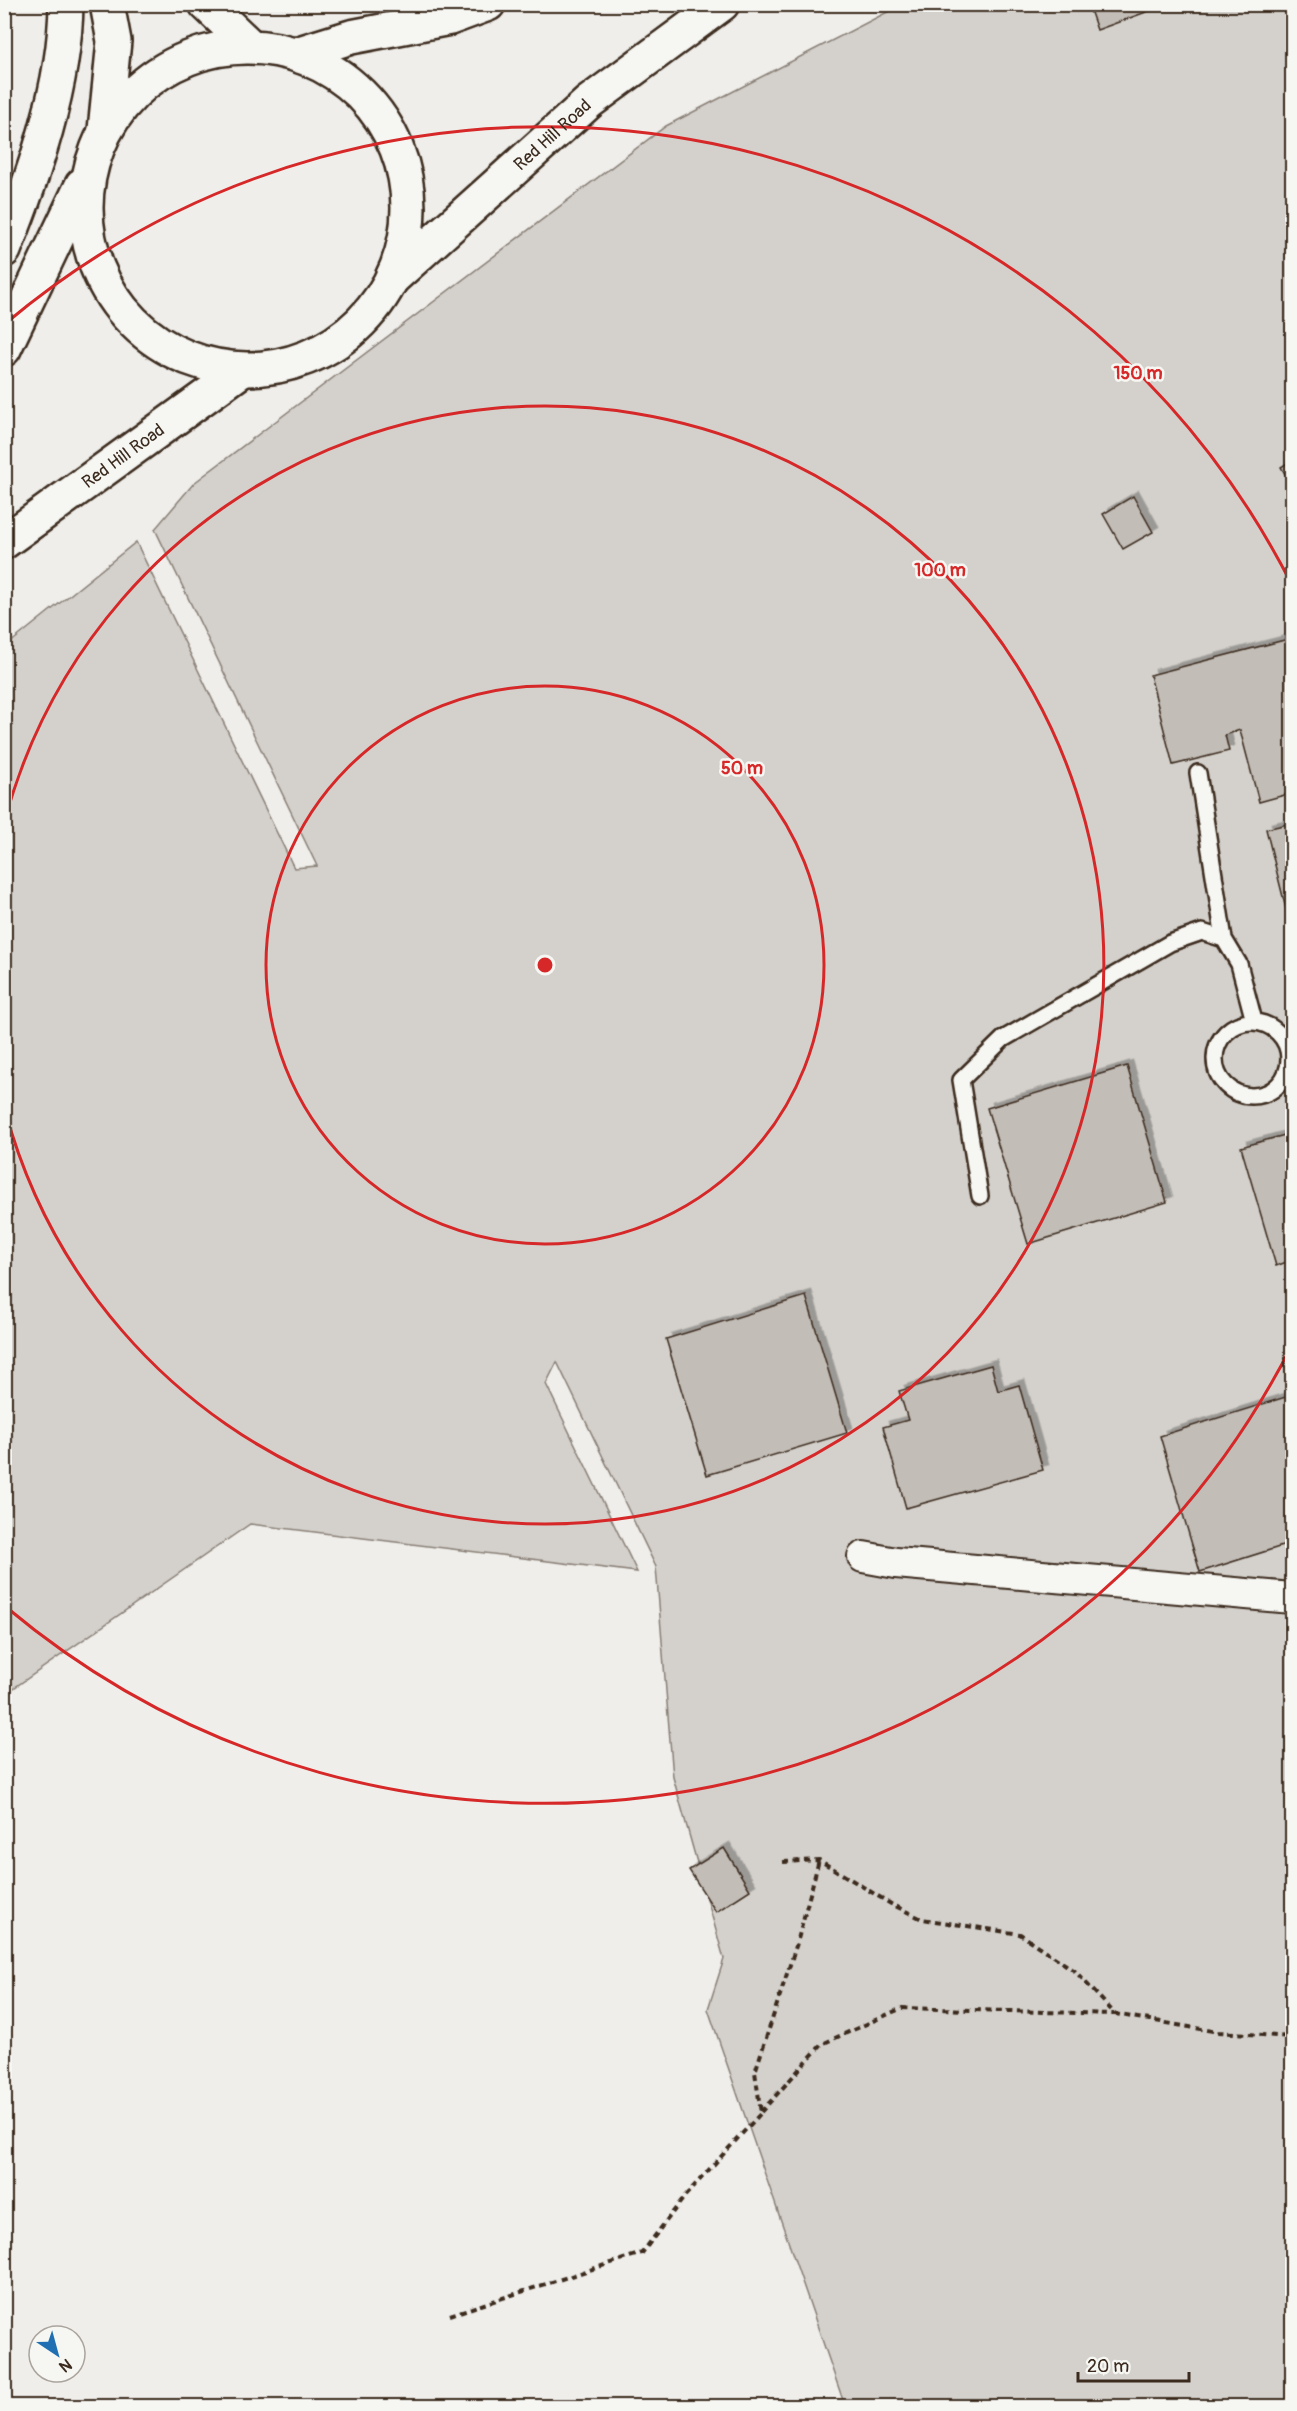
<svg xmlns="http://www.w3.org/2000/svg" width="1297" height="2411" viewBox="0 0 1297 2411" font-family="Pangolin,sans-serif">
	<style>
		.green { fill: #d4d1cc; stroke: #887e75; stroke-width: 1.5 }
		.building { fill: #c2bdb7; stroke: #3b2a1e; stroke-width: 1.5; filter: url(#shadow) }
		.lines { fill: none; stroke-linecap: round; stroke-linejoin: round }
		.lane-casing { stroke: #3b2a1e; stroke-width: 20 }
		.street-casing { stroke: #3b2a1e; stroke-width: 34 }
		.secondary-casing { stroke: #3b2a1e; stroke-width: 38 }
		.path { stroke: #3b2a1e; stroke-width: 4; stroke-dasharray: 6 4.5; stroke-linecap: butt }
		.lane { stroke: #f6f6f2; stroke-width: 15 }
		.street { stroke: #f6f6f2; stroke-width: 30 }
		.secondary { stroke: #f6f6f2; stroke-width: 33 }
		.ring { fill: none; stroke: #d62828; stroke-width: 3 }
		.labels { text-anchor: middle; stroke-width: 5; stroke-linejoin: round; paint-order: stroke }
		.street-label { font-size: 18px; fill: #3b2a1e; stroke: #f6f6f2 }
		.centre { fill: #d62828; stroke: #f6f6f2; stroke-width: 3 }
		.ring-label { font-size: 18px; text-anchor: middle; font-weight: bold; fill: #d62828; stroke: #f6f6f2; stroke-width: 5; stroke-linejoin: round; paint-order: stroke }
	</style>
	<defs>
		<filter id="shadow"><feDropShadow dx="5.5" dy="-5.5" stdDeviation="0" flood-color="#0004"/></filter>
	</defs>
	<rect width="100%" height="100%" fill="#efeeea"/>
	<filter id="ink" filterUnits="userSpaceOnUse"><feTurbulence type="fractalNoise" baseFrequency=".0167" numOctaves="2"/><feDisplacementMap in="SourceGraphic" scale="12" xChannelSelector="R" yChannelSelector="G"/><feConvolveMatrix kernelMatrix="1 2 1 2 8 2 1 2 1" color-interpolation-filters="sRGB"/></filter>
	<g filter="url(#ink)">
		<!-- green -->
		<path class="green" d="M901,5H1292V2406H845L708,2009L724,1959L673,1777L656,1567L557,1362L546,1384L637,1572L250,1524L5,1694V647L136,542L294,868L317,866L155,529L194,483L666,126Z"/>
		<!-- building -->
		<path class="building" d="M1088,4H1155L1157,8L1097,30Z
			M1292,460V486L1281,467Z
			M1133,496L1153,532L1123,549L1103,514Z
			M1292,638V793L1259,802L1240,730L1225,735L1229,751L1173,765L1150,675Z
			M1292,823V933L1266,829Z
			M1127,1066L1167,1202L1028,1244L987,1108Z
			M1292,1133V1260L1276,1266L1241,1147Z
			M806,1296L847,1433L707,1475L666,1339Z
			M991,1365L998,1391L1019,1385L1043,1470L906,1508L883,1427L908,1420L899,1391Z
			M1292,1395V1543L1200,1572L1160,1436Z
			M724,1848L750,1890L716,1912L689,1870Z"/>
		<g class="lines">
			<defs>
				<path id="lane" d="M1198,773L1224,939
					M1215 1059a37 37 0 1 1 74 0a37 37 0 1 1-74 0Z
					M980,1196L961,1080L1003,1039L1170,943L1202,932L1224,939L1239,964L1254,1021"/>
				<path id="street" d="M863,1557L896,1563L1292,1598"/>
				<g id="secondary">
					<path d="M206,4L250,46"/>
					<circle cx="247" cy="208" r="161"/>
					<path d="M296,54L351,37L450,18L488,4"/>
					<path d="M105,130L114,41L107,4"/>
					<path d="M4,250C34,175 65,86 66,4"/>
					<path id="s1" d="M394,277L589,102L722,4"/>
					<path d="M4,349L82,185"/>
					<path id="s2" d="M4,542L242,370"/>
				</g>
			</defs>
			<!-- lane casing -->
			<use href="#lane" class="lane-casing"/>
			<!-- street casing -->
			<use href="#street" class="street-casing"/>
			<!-- secondary casing -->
			<use href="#secondary" class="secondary-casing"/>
			<!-- path -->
			<path class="path" d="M783,1862L819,1860L891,1904L922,1919L1020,1934L1075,1971L1115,2014L1218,2032L1292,2037
				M761,2112L822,2044L902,2008L1114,2014
				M450,2315L642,2253L685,2196L761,2113L755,2072L797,1943L819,1860"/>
			<!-- lane -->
			<use href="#lane" class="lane"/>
			<!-- street -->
			<use href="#street" class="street"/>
			<!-- secondary -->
			<use href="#secondary" class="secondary"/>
		</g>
	</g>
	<!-- distance rings -->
	<g class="ring">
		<circle cx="545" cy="965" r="279"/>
		<path d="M5 820A559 559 0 1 1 5 1110"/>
		<path d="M1292 1345A838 838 0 0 1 6 1607M6 323A838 838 0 0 1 1292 585"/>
	</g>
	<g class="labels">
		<!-- street labels -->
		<g class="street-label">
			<text dy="6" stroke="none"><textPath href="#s1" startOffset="213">Red Hill Road</textPath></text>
			<text dy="6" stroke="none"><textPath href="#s2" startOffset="147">Red Hill Road</textPath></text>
		</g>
	</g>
	<circle cx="545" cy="965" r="9" class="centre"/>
	<g class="ring-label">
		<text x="1138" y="379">150 m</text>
		<text x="940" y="576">100 m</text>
		<text x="742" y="774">50 m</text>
	</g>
	<!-- margin -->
	<rect width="1297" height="2411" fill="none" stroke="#f6f6f2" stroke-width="24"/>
	<rect x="12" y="12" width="1273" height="2387" fill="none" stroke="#3b2a1e" stroke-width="2" filter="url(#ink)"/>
	<!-- north arrow -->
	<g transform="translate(57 2354) rotate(144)"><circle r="28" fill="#f6f6f2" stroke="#aba49d" stroke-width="1.5"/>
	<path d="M0-4.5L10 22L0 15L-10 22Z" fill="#1f6fb2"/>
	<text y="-9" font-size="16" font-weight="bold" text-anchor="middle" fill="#3b2a1e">N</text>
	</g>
	<!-- scale -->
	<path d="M1078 2372v9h111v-9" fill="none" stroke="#3b2a1e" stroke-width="3"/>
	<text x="1087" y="2372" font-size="18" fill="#3b2a1e" stroke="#f6f6f2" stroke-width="4.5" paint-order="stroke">20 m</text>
</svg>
